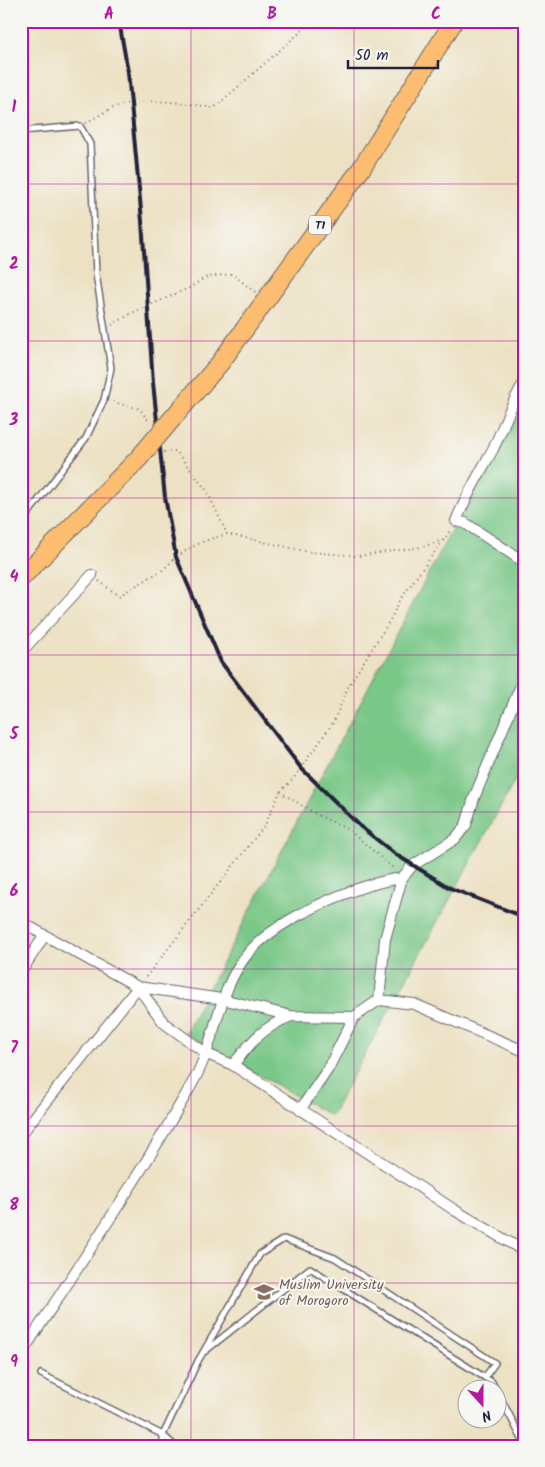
<svg xmlns="http://www.w3.org/2000/svg" width="545" height="1467" viewBox="0 0 545 1467" font-family="Kalam,sans-serif">
	<style>
		.green { fill: #7ac888; stroke: #4e7562 }
		.lines { fill: none; stroke-linecap: round; stroke-linejoin: round }
		.service-casing { stroke: #69656b; stroke-width: 8 }
		.minor-casing { stroke: #69656b; stroke-width: 12 }
		.trunk-casing { stroke: #69656b; stroke-width: 20 }
		.path { stroke: #69656b; stroke-width: 2; stroke-dasharray: 1 4; stroke-linecap: butt }
		.service { stroke: #fff; stroke-width: 5 }
		.minor { stroke: #fff; stroke-width: 10 }
		.trunk { stroke: #fcbd6f; stroke-width: 18 }
		.rail { stroke: #22223b; stroke-width: 4 }
		.trunk-bridge-casing { stroke: #69656b; stroke-width: 20; stroke-linecap: butt }
		.trunk-bridge { stroke: #fcbd6f; stroke-width: 18 }
		.grid { fill: none; stroke: #b5179e; stroke-width: 1; stroke-opacity: 0.55 }
		.labels { text-anchor: middle; stroke-width: 4; stroke-linejoin: round; paint-order: stroke }
		.shield { fill: #f6f6f2; stroke: #626272; stroke-width: 1 }
		.shield-label { font-size: 12px; font-weight: bold; fill: #22223b }
		.education-label { font-size: 14px; fill: #785e54; stroke: #f6f6f2; text-anchor: start }
		.neatline { fill: none; stroke: #b5179e; stroke-width: 2 }
		.grid-label { font-size: 16px; text-anchor: middle; font-weight: bold; fill: #b5179e }
	</style>
	<rect width="100%" height="100%" fill="#f6f6f2"/>
	<filter id="ink" filterUnits="userSpaceOnUse"><feTurbulence type="fractalNoise" baseFrequency=".02" numOctaves="2"/><feDisplacementMap in="SourceGraphic" scale="10" xChannelSelector="R" yChannelSelector="G"/><feConvolveMatrix kernelMatrix="1 2 1 2 8 2 1 2 1" color-interpolation-filters="sRGB"/></filter>
	<filter id="wash" filterUnits="userSpaceOnUse"><feTurbulence type="fractalNoise" baseFrequency=".0096" numOctaves="4" result="noise"/><feDisplacementMap in="SourceGraphic" scale="20" xChannelSelector="R" yChannelSelector="G"/><feGaussianBlur stdDeviation="1.12" result="paint"/><feColorMatrix in="noise" values="0 0 0 0 0 0 0 0 0 0 0 0 0 0 0 0 0 1.4 0 .05"/><feComposite in="paint" operator="in"/></filter>
	<g filter="url(#wash)">
		<rect width="100%" height="100%" fill="#ede1c3"/>
		<!-- green -->
		<path class="green" d="M524,394V764L331,1116L185,1033Z"/>
	</g>
	<g filter="url(#ink)">
		<g class="lines">
			<defs>
				<path id="service" d="M21,131L80,126L90,144L96,274L111,368L104,400L86,438L21,523
					M204,1352L310,1268L492,1382L496,1390
					M41,1374L163,1435L175,1446
					M498,1393L524,1443
					M163,1446V1435L198,1361L260,1254L284,1239L335,1258L495,1363L485,1377"/>
				<path id="minor" d="M524,383C510,404 504,427 493,449C480,473 466,496 456,521L465,523L524,562
					M21,652L92,575
					M21,922L138,987L164,1023L207,1054L233,1065L456,1211L524,1251
					M21,972L44,936
					M379,1000L414,1004L524,1051
					M233,1065C251,1042 263,1027 291,1016
					M300,1110L328,1069L354,1017L379,1000L385,939L402,878L412,866L455,839L466,825L474,798L524,678
					M21,1134L138,987L222,999L291,1016L354,1017
					M21,1354C80,1264 141,1175 193,1082C217,1040 217,988 250,951C281,917 357,884 402,878"/>
				<path id="trunk" d="M172,419L220,363L361,169L454,21
					M21,578L139,458"/>
			</defs>
			<!-- service casing -->
			<use href="#service" class="service-casing"/>
			<!-- minor casing -->
			<use href="#minor" class="minor-casing"/>
			<!-- trunk casing -->
			<use href="#trunk" class="trunk-casing"/>
			<!-- path -->
			<path class="path" d="M86,123C96,117 107,110 118,106C146,97 186,103 214,108L313,21
				M112,325L132,313L187,289L207,277L232,274L255,292
				M113,402L140,409L150,423
				M164,452L176,451L207,491L227,534
				M99,581L119,596L164,569L176,557L192,547L204,541L227,534L310,552L358,556L422,547L443,540
				M280,792L316,814L349,830L393,868
				M146,977L265,825L280,792L293,779L333,723L349,685L389,622L402,597L450,531"/>
			<!-- service -->
			<use href="#service" class="service"/>
			<!-- minor -->
			<use href="#minor" class="minor"/>
			<!-- trunk -->
			<use href="#trunk" class="trunk"/>
			<!-- rail -->
			<path class="rail" d="M119,21L128,72L142,221L153,383L165,497L176,557L221,662L301,768L361,827L395,854L450,888L524,917"/>
			<defs>
				<path id="trunk-bridge" d="M139,458L172,419"/>
			</defs>
			<!-- trunk-bridge casing -->
			<use href="#trunk-bridge" class="trunk-bridge-casing"/>
			<!-- trunk-bridge -->
			<use href="#trunk-bridge" class="trunk-bridge"/>
		</g>
	</g>
	<!-- grid -->
	<path class="grid" d="M191,21V1446M354,21V1446M21,184H524M21,341H524M21,498H524M21,655H524M21,812H524M21,969H524M21,1126H524M21,1283H524"/>
	<!-- icons -->
	<defs>
		<symbol id="university-bare" viewBox="-9 -9 18 18"><path d="M0-5L7-2L0 1L-7-2ZM-4 1L0 2.5L4 1V4Q0 6-4 4Z" fill="#8d6e63" stroke="#f6f6f2" stroke-width="2.5" paint-order="stroke"/></symbol>
	</defs>
	<g fill-rule="evenodd">
		<use href="#university-bare" x="250" y="1278" width="28" height="28"/>
	</g>
	<g class="labels">
		<!-- shield labels -->
		<rect class="shield" x="309" y="215.5" width="22" height="19" rx="4"/>
		<g class="shield-label">
			<text x="320" y="229">T1</text>
		</g>
		<!-- education labels -->
		<g class="education-label">
			<text x="279" y="1289">Muslim University<tspan x="279" dy="16">of Morogoro</tspan></text>
		</g>
	</g>
	<!-- margin -->
	<rect width="545" height="1467" fill="none" stroke="#f6f6f2" stroke-width="55"/>
	<!-- north arrow -->
	<g transform="translate(482 1404) rotate(159)"><circle r="24" fill="#f6f6f2" stroke="#a1a1a9"/>
	<path d="M0-4L9 19L0 12L-9 19Z" fill="#b5179e"/>
	<text y="-8" font-size="14" font-weight="bold" text-anchor="middle" fill="#22223b">N</text>
	</g>
	<!-- scale -->
	<path d="M348 60v8h90v-8" fill="none" stroke="#22223b" stroke-width="2.5"/>
	<text x="355" y="60" font-size="15" fill="#22223b" stroke="#f6f6f2" stroke-width="4" paint-order="stroke">50 m</text>
	<rect x="28" y="28" width="490" height="1412" class="neatline"/>
	<g class="grid-label">
		<text x="109" y="19">A</text>
		<text x="272" y="19">B</text>
		<text x="436" y="19">C</text>
		<text x="14" y="112">1</text>
		<text x="14" y="269">2</text>
		<text x="14" y="425">3</text>
		<text x="14" y="582">4</text>
		<text x="14" y="739">5</text>
		<text x="14" y="896">6</text>
		<text x="14" y="1053">7</text>
		<text x="14" y="1210">8</text>
		<text x="14" y="1367">9</text>
	</g>
</svg>
